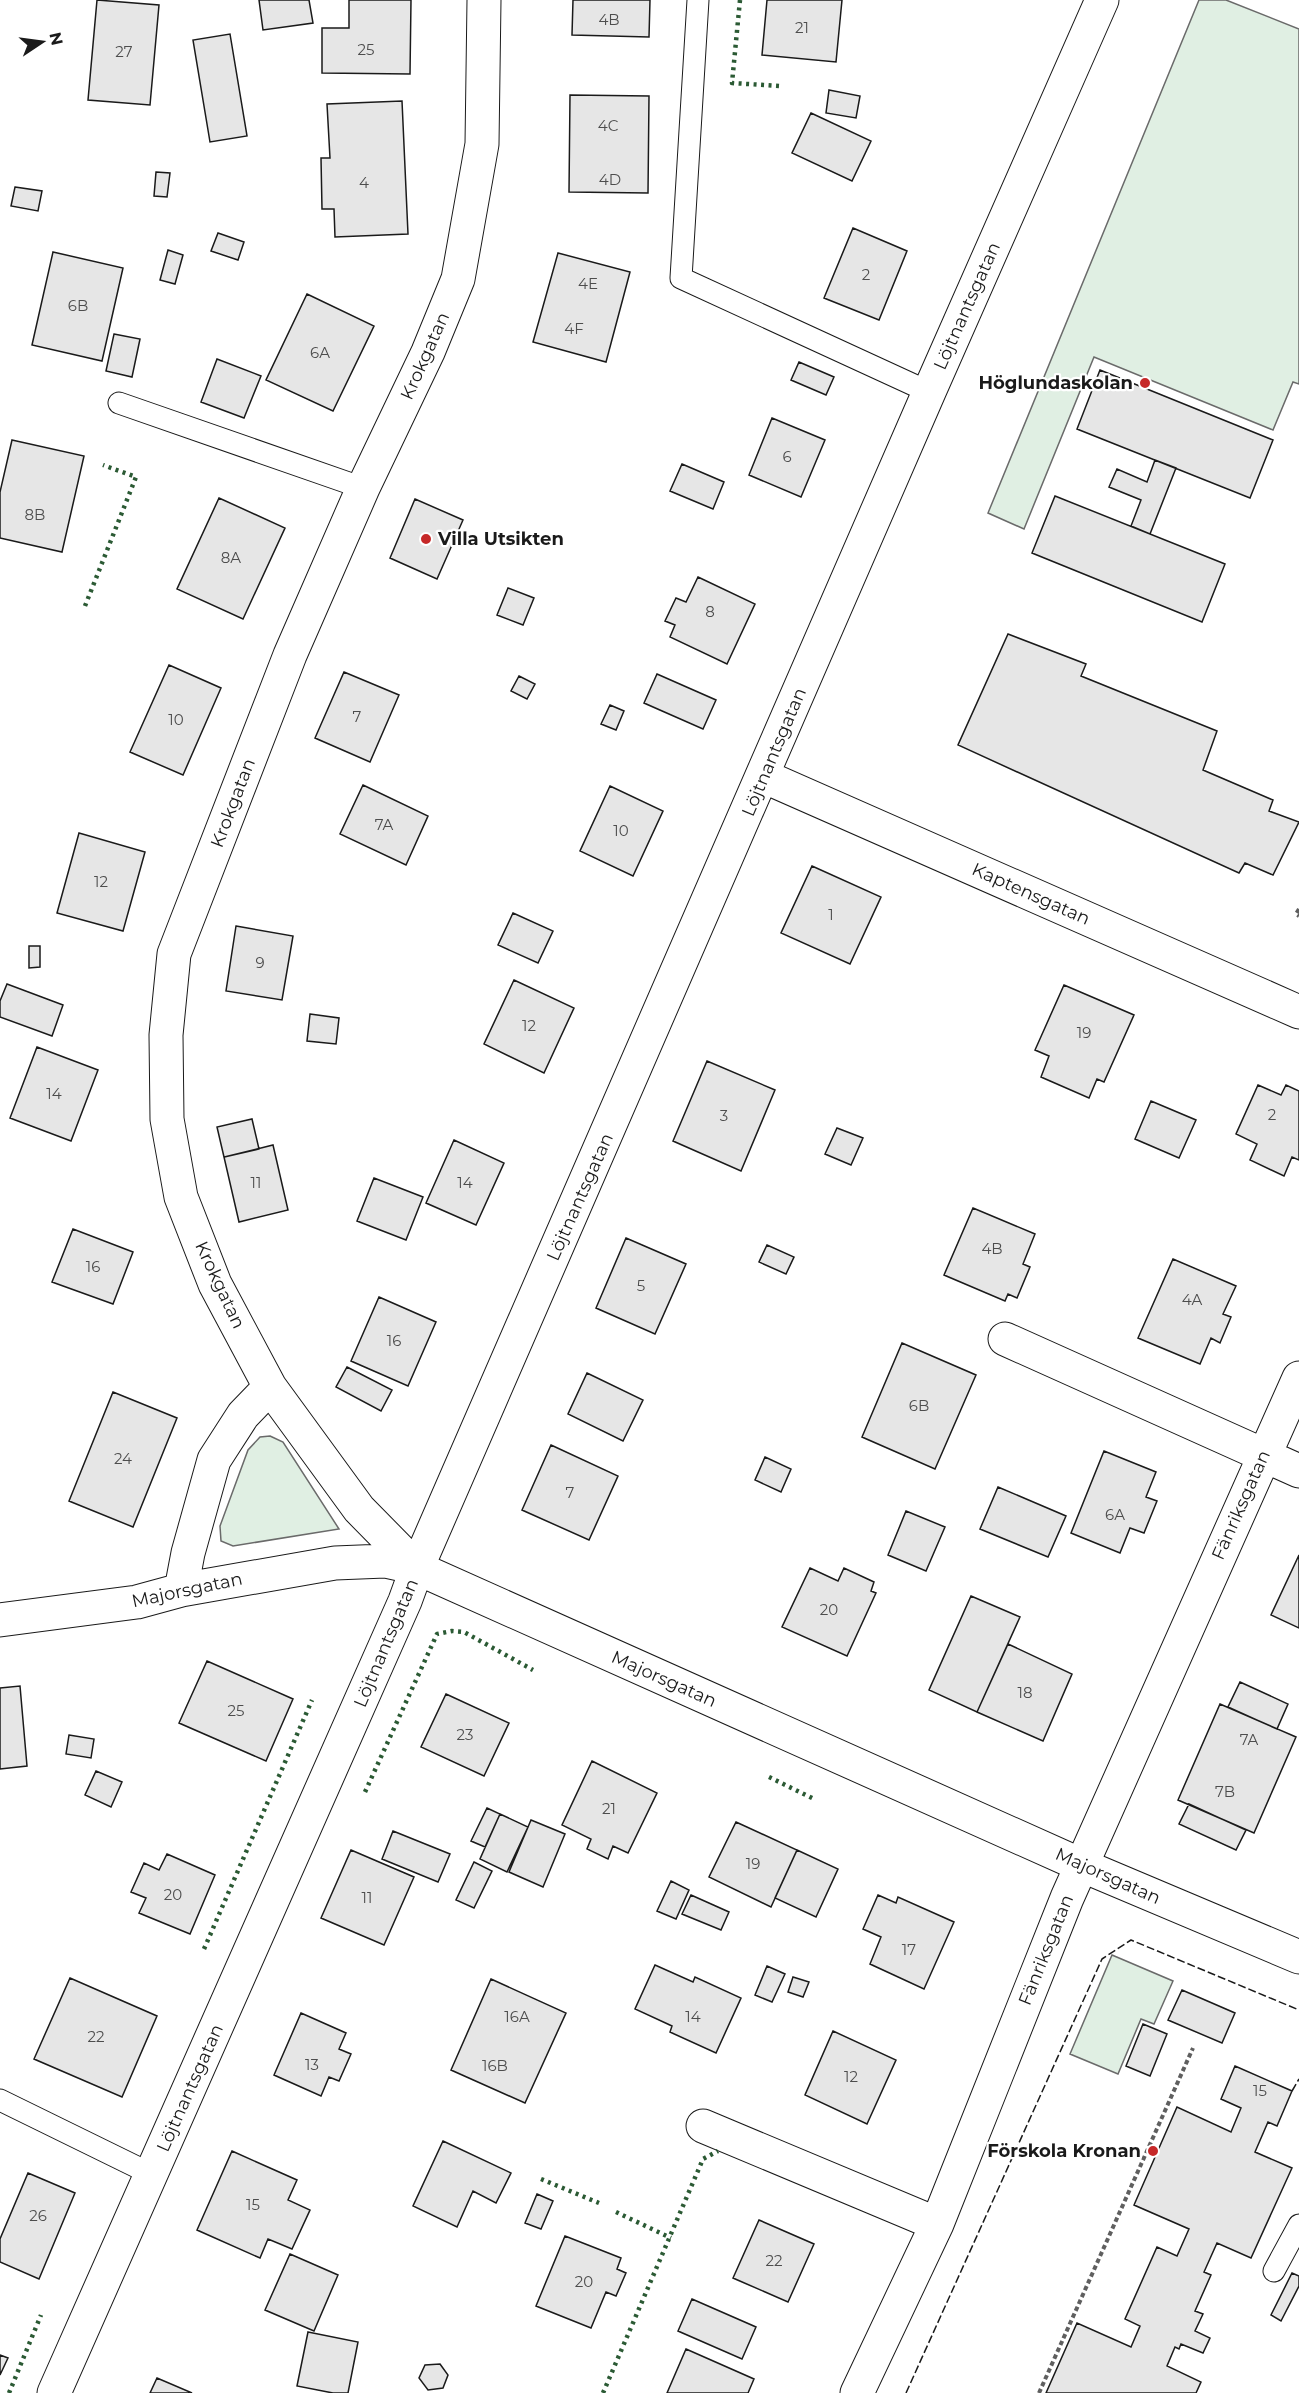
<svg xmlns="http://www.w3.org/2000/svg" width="1299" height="2393" viewBox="0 0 1299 2393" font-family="Montserrat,sans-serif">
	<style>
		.green { fill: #e0efe3; stroke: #6a6a6a; stroke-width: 1.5 }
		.building { fill: #e6e6e6; stroke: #1a1a1a; stroke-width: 1.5 }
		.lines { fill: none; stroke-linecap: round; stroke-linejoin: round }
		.lane-casing { stroke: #1a1a1a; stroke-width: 23 }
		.street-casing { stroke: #1a1a1a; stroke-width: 35 }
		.path { stroke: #5f5f5f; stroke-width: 4; stroke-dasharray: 4.5 3; stroke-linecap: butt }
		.lane { stroke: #fff; stroke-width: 21 }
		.street { stroke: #fff; stroke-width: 33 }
		.hedge { stroke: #2b5a34; stroke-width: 4.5; stroke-dasharray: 3 4.5; stroke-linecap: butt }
		.fence { stroke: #1a1a1a; stroke-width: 1.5; stroke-dasharray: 8 3; stroke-linecap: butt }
		.poi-dot { fill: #c62828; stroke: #fff; stroke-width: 2 }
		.labels { text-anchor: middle; stroke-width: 4.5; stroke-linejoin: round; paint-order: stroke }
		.number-label { font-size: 15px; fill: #4d4d4d }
		.street-label { font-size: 18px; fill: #1a1a1a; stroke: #fff }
		.poi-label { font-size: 18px; font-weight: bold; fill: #1a1a1a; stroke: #fff; text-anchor: end }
	</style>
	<rect width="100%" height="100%" fill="#fff"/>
	<!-- green -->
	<path class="green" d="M1199,0H1226L1299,29V384L1293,382L1273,430L1094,357L1024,529L988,513Z
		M270,1436L283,1442L339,1529L233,1546L221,1541L220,1526L248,1450L260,1437Z
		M1112,1955L1173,1981L1154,2024L1141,2019L1118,2074L1070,2054Z"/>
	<!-- building -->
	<path class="building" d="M97,0L159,5L150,105L88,100Z
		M259,0H309L313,23L263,30Z
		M349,0H411L410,74L322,73V28H349Z
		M573,0H650L649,37L572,35Z
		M767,0H842L836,62L762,55Z
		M230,34L247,136L210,142L193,40Z
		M829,90L860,96L856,118L826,113Z
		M570,95L649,96L648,193L569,192Z
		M402,101L408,234L335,237L334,209H322L321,158H330L327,104Z
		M811,113L871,141L852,181L792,153Z
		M156,172L170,173L167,197L154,196Z
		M15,187L42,191L38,211L11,206Z
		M853,228L907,251L879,320L824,298Z
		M218,233L244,242L238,260L211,251Z
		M168,250L183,255L175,284L160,280Z
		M53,252L123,268L102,361L32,345Z
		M558,253L630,272L606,362L533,342Z
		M307,294L374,326L333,411L266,380Z
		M114,334L140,339L132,377L106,371Z
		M217,359L261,376L244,418L201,402Z
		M799,362L834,377L826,395L791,380Z
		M1100,370L1273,440L1250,498L1077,429Z
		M772,418L825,440L801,497L749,475Z
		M12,440L84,456L62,552L0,538V492Z
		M1155,460L1176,468L1150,534L1131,526L1141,500L1109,487L1117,469L1147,482Z
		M682,464L724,482L713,509L670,491Z
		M1055,496L1225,564L1202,622L1032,553Z
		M219,498L285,528L243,619L177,589Z
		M415,499L463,520L437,579L390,558Z
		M698,577L755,604L727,664L670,637L675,625L665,621L676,598L686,602Z
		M508,588L534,598L523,625L497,615Z
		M1008,634L1086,664L1081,676L1217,731L1203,770L1273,800L1269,811L1299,822L1273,875L1245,863L1239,873L958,745Z
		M169,665L221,688L183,775L130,752Z
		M344,672L399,695L370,762L315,738Z
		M657,674L716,700L703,729L644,703Z
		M519,676L535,684L527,699L511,691Z
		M610,705L624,711L616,730L601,724Z
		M363,785L428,816L406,865L340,834Z
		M610,786L663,811L633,876L580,851Z
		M79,833L145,852L123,931L57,913Z
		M812,866L881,897L850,964L781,933Z
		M513,913L553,931L538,963L498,945Z
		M236,926L293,936L282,1000L226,991Z
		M29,946H40V967L29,968Z
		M514,980L574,1008L544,1073L484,1044Z
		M7,984L63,1005L52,1036L0,1017V1001Z
		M1064,985L1134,1015L1104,1082L1097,1079L1089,1098L1041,1077L1049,1056L1035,1050Z
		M310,1014L339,1018L336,1044L307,1041Z
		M37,1047L98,1070L71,1141L10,1118Z
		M707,1061L775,1090L741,1171L673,1141Z
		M1258,1085L1281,1095L1286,1085L1299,1091V1160L1292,1157L1284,1176L1250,1160L1257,1144L1236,1134Z
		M1151,1101L1196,1120L1179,1158L1135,1139Z
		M252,1119L259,1149L224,1157L217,1127Z
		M837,1128L863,1138L851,1165L825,1154Z
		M454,1140L504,1163L476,1225L426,1203Z
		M273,1145L288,1210L239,1222L224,1157Z
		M374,1178L423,1197L406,1240L357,1221Z
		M973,1208L1035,1234L1023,1264L1030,1267L1017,1298L1008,1294L1005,1301L944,1275Z
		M73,1229L133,1252L113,1304L52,1282Z
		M626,1238L686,1264L655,1334L596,1308Z
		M767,1245L794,1257L786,1274L759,1262Z
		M1173,1259L1236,1286L1223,1314L1231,1317L1220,1343L1211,1338L1200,1364L1138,1338Z
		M379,1297L436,1322L408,1386L351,1361Z
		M902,1343L976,1375L935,1469L862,1437Z
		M347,1367L392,1390L381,1411L336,1387Z
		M587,1373L643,1400L623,1441L568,1414Z
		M113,1392L177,1418L133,1527L69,1501Z
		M551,1445L618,1476L589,1540L522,1510Z
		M1104,1451L1156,1472L1146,1497L1157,1501L1144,1533L1130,1528L1120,1553L1071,1533Z
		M765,1457L791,1469L781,1492L755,1480Z
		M998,1487L1066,1516L1048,1557L980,1529Z
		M906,1511L945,1527L926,1571L888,1555Z
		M1299,1555V1628L1271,1615Z
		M810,1568L838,1581L844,1568L874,1582L871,1591L876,1593L847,1656L782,1627Z
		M971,1596L1020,1617L977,1712L929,1690Z
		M1008,1644L1072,1674L1043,1741L977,1712Z
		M207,1661L293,1699L266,1761L179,1723Z
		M1240,1682L1288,1704L1277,1729L1228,1707Z
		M20,1686L27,1766L0,1769V1688Z
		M446,1694L509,1723L484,1776L421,1747Z
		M1220,1704L1296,1737L1254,1833L1178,1800Z
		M69,1735L94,1739L91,1758L66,1754Z
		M592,1761L657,1793L628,1853L613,1846L608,1859L587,1849L591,1839L562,1825Z
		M96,1771L122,1782L111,1807L85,1795Z
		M1189,1804L1246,1830L1236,1850L1179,1824Z
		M487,1808L500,1814L485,1847L471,1841Z
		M500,1814L528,1827L507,1872L480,1859Z
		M531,1820L565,1834L543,1887L509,1872Z
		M736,1822L797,1850L771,1907L709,1877Z
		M393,1831L450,1854L438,1882L382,1859Z
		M351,1850L414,1877L384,1945L321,1918Z
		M797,1850L838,1869L816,1917L775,1898Z
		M167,1854L215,1875L190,1934L139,1913L146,1898L131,1892L144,1863L159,1870Z
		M474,1862L492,1871L474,1908L456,1900Z
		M671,1881L689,1890L676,1919L657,1911Z
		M691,1895L729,1912L721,1930L682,1914Z
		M878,1895L896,1903L898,1897L954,1922L924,1989L870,1964L881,1937L863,1929Z
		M655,1965L693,1982L695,1977L741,1998L716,2053L670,2032L672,2026L635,2009Z
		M767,1966L785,1974L772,2002L755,1995Z
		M793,1977L809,1982L803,1997L788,1992Z
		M70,1978L157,2016L122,2097L34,2059Z
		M491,1979L566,2013L525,2103L451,2070Z
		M1182,1990L1235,2013L1222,2043L1168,2020Z
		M301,2013L346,2033L339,2049L351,2054L339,2081L329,2077L321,2096L274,2075Z
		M1143,2024L1167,2034L1150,2076L1126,2066Z
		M833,2031L896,2060L867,2124L805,2095Z
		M1235,2066L1292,2091L1277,2126L1268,2122L1255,2152L1292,2168L1251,2258L1217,2243L1204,2272L1211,2275L1195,2311L1203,2314L1195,2331L1210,2338L1203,2353L1181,2344L1179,2349L1175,2347L1167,2366L1201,2382L1196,2393H1046L1077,2323L1131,2347L1140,2326L1125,2319L1157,2247L1177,2256L1189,2229L1134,2205L1177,2107L1231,2132L1241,2108L1221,2099Z
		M443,2141L511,2173L496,2203L473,2191L457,2227L413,2206Z
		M232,2151L297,2180L288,2200L310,2210L292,2249L268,2239L260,2258L197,2230Z
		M28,2173L75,2193L39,2279L0,2262V2239Z
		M537,2194L553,2201L541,2229L525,2223Z
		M759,2220L814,2244L788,2302L733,2278Z
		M565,2236L621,2258L617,2269L626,2273L616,2296L606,2292L591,2328L536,2306Z
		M290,2254L338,2275L314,2331L265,2310Z
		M1292,2273L1299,2276V2286L1281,2321L1271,2315Z
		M692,2299L756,2327L742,2359L678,2331Z
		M308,2332L358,2342L348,2393H333L297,2386Z
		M686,2349L754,2379L748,2393H667Z
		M0,2355L8,2358L0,2375Z
		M440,2364L448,2375L443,2388L428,2390L419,2378L425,2365Z
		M157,2378L192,2393H150Z"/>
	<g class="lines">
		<defs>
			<path id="lane" d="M698,0L681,278L929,392
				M119,403L363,488
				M0,2100L151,2174
				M1274,2271L1299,2225"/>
			<path id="street" d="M763,776L1299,1012
				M1005,1339L1299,1471
				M417,1568L359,1509L270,1387L215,1284L181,1197L167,1119L166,1035L174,954L290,655L363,488L428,352L458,279L482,144L484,0
				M181,1590L188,1553L214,1460L243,1415L270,1387
				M0,1620L137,1602L181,1590L335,1563L385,1561L417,1568L1081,1865L1299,1957
				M703,2126L937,2224
				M54,2393L405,1601L417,1568L929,392L1102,0
				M857,2393L937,2224L1067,1898L1299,1378"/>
		</defs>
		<!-- lane casing -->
		<use href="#lane" class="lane-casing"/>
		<!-- street casing -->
		<use href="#street" class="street-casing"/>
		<!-- path -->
		<path class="path" d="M1299,909L1296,914L1299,916
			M1039,2393L1193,2048"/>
		<!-- lane -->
		<use href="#lane" class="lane"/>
		<!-- street -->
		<use href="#street" class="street"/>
		<!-- hedge -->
		<path class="hedge" d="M740,0L732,83L779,86
			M85,606L136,477L103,465
			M769,1777L816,1800
			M365,1792L437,1634L452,1631L464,1632L533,1670
			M204,1949L312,1700
			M541,2179L599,2203
			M616,2212L671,2238
			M9,2393L41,2315
			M603,2393L703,2159L718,2151"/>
		<!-- fence -->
		<path class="fence" d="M1292,2091L1299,2079
			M906,2393L1102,1959L1131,1940L1299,2010"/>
	</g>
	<!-- markers -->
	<g class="poi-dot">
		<circle cx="1145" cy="383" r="6"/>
		<circle cx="426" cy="539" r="6"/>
		<circle cx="1153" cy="2151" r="6"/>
	</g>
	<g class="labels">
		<!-- number labels -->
		<g class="number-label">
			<text x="609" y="25">4B</text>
			<text x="802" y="33">21</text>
			<text x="366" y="55">25</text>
			<text x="124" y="57">27</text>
			<text x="608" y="131">4C</text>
			<text x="610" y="185">4D</text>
			<text x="364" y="188">4</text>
			<text x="866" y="280">2</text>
			<text x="588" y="289">4E</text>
			<text x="78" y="311">6B</text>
			<text x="574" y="334">4F</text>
			<text x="320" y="358">6A</text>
			<text x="787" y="462">6</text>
			<text x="35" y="520">8B</text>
			<text x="231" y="563">8A</text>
			<text x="710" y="617">8</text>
			<text x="357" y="722">7</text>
			<text x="176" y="725">10</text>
			<text x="384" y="830">7A</text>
			<text x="621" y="836">10</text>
			<text x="101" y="887">12</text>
			<text x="831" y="920">1</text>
			<text x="260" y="968">9</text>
			<text x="529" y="1031">12</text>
			<text x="1084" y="1038">19</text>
			<text x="54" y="1099">14</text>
			<text x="1272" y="1120">2</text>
			<text x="724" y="1121">3</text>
			<text x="256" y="1188">11</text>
			<text x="465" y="1188">14</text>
			<text x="992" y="1254">4B</text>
			<text x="93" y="1272">16</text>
			<text x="641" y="1291">5</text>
			<text x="1192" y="1305">4A</text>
			<text x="394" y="1346">16</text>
			<text x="919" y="1411">6B</text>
			<text x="123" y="1464">24</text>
			<text x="570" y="1498">7</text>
			<text x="1115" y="1520">6A</text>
			<text x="829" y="1615">20</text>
			<text x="1025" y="1698">18</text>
			<text x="236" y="1716">25</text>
			<text x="465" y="1740">23</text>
			<text x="1249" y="1745">7A</text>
			<text x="1225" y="1797">7B</text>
			<text x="609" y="1814">21</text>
			<text x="753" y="1869">19</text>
			<text x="173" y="1900">20</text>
			<text x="367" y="1903">11</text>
			<text x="909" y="1955">17</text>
			<text x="517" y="2022">16A</text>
			<text x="693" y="2022">14</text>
			<text x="96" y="2042">22</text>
			<text x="312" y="2070">13</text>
			<text x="495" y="2071">16B</text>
			<text x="851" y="2082">12</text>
			<text x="1260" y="2096">15</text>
			<text x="253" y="2210">15</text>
			<text x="38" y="2221">26</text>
			<text x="774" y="2266">22</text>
			<text x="584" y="2287">20</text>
		</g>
		<!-- street labels -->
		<g class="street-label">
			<text transform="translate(967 306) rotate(-66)" y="6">Löjtnantsgatan</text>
			<text transform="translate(425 356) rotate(-66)" y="6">Krokgatan</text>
			<text transform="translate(774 752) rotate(-67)" y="6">Löjtnantsgatan</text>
			<text transform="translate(233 803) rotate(-69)" y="6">Krokgatan</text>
			<text transform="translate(1031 894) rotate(24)" y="6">Kaptensgatan</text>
			<text transform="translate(580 1197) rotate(-66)" y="6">Löjtnantsgatan</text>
			<text transform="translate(220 1285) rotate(65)" y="6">Krokgatan</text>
			<text transform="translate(1241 1505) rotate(-66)" y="6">Fänriksgatan</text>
			<text transform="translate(187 1590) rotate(-12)" y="6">Majorsgatan</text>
			<text transform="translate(386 1643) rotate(-67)" y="6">Löjtnantsgatan</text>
			<text transform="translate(664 1679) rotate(24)" y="6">Majorsgatan</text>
			<text transform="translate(1108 1876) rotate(24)" y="6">Majorsgatan</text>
			<text transform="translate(1046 1950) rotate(-68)" y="6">Fänriksgatan</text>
			<text transform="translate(190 2088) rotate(-66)" y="6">Löjtnantsgatan</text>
		</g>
		<!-- poi labels -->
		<g class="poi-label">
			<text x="1133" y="389">Höglundaskolan</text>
			<text x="438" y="545" text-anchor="start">Villa Utsikten</text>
			<text x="1141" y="2157">Förskola Kronan</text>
		</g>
	</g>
	<!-- north arrow -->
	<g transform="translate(42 42) rotate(77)" stroke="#ffffff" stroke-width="4.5" paint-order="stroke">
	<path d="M0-4.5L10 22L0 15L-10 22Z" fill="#1a1a1a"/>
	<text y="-9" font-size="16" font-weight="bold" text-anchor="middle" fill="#1a1a1a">N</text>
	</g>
</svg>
